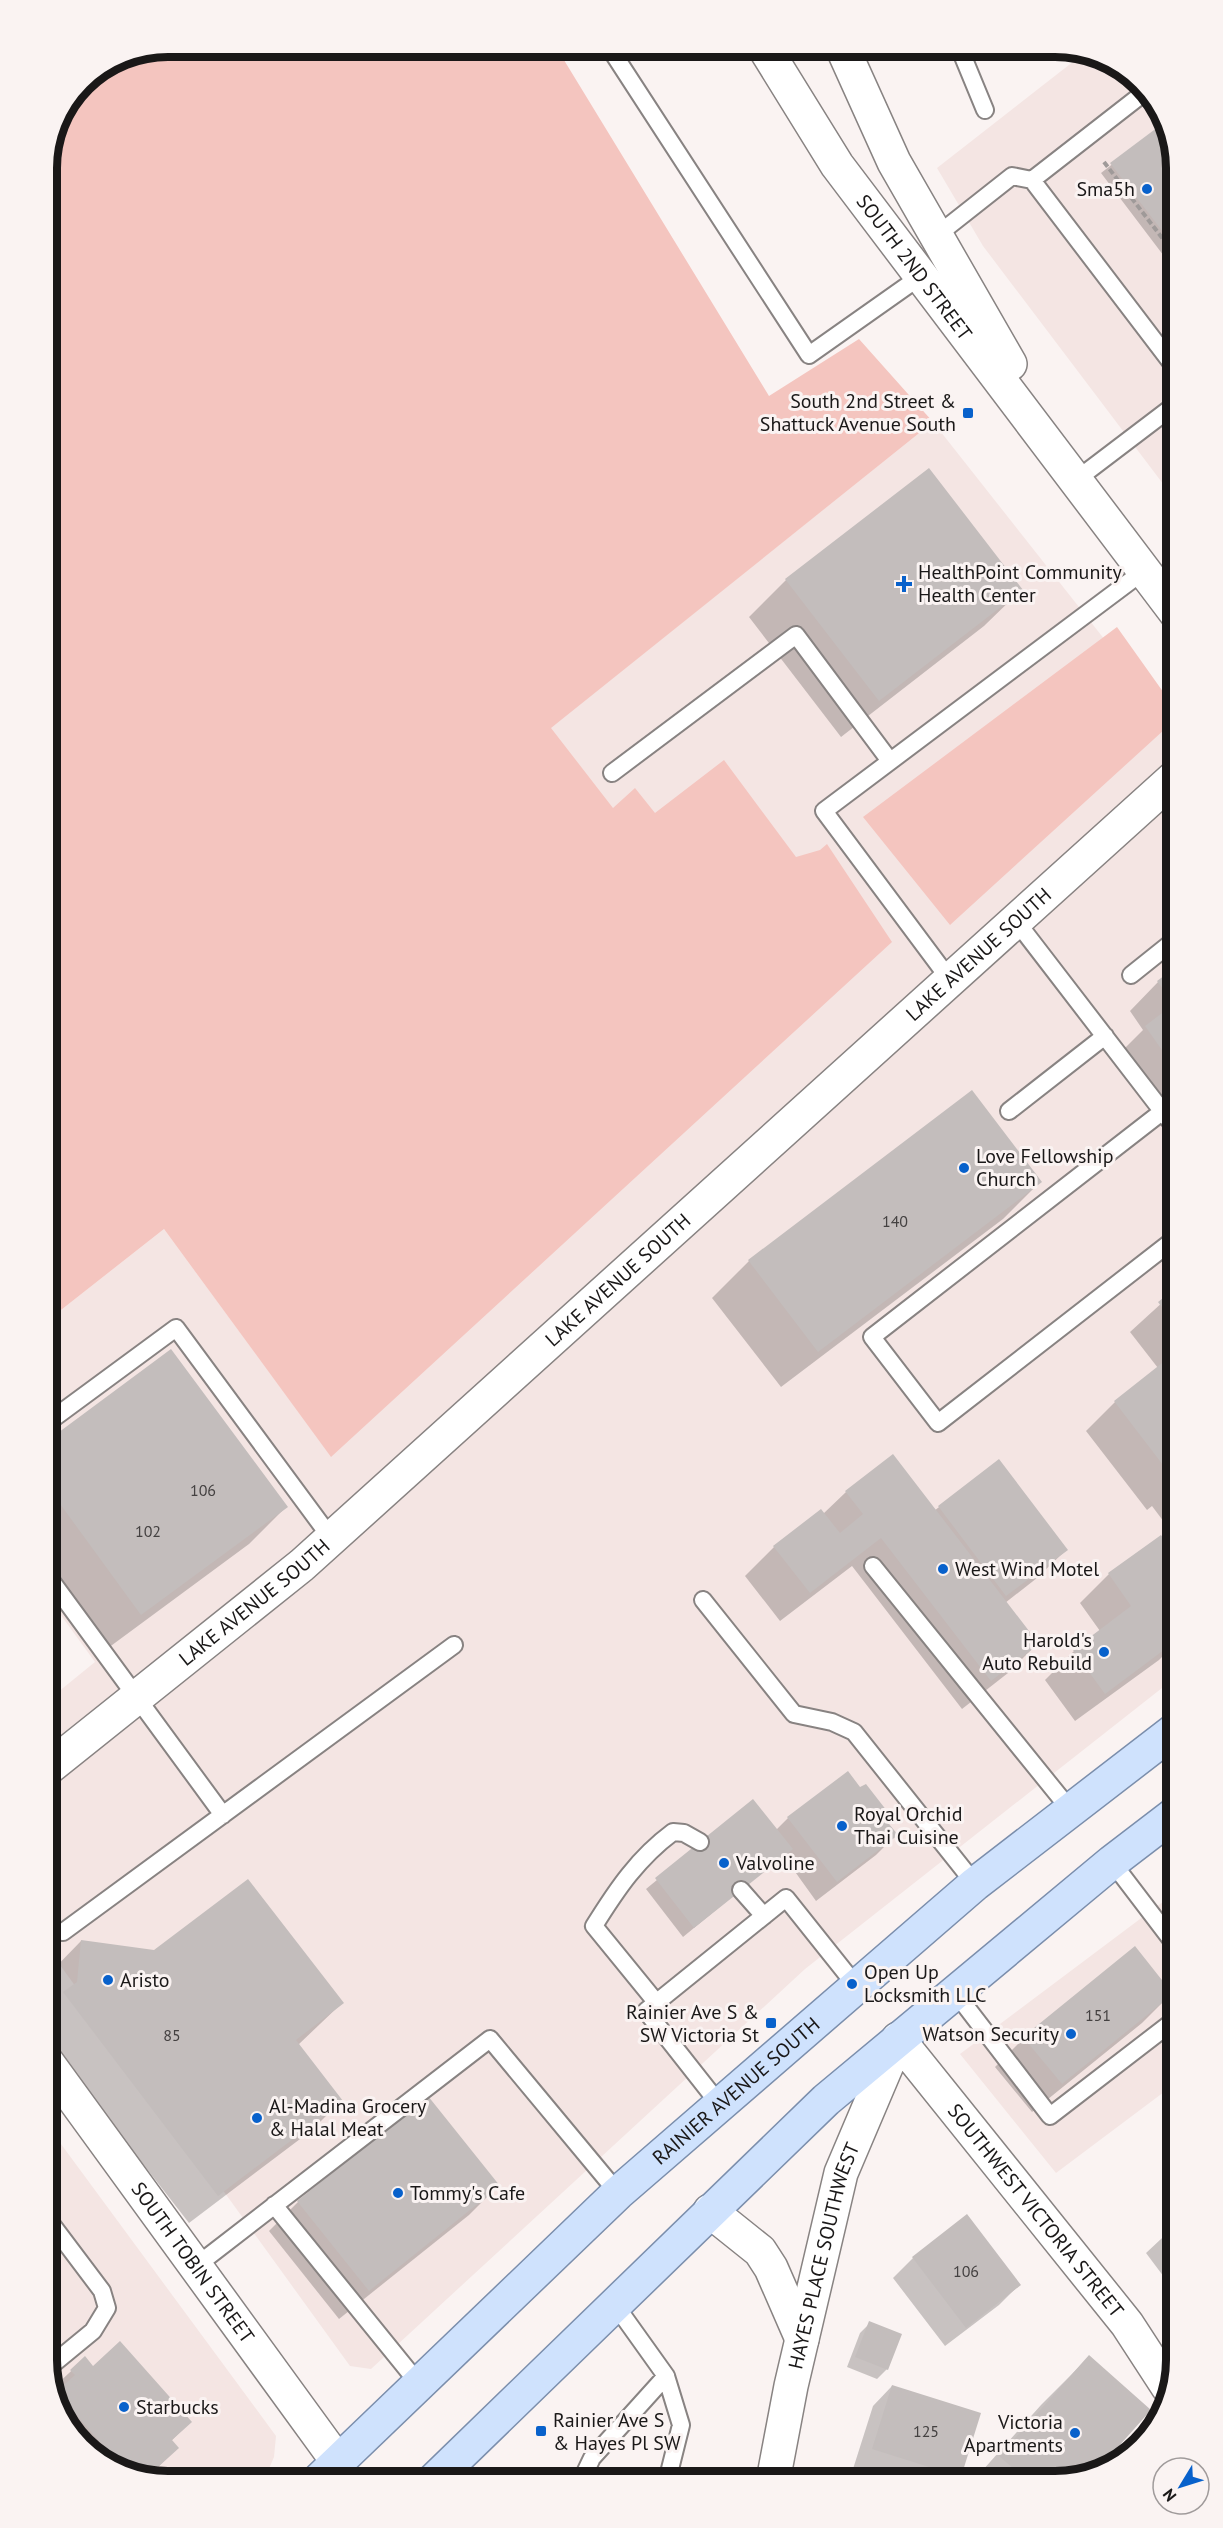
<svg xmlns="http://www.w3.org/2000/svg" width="1223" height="2528" viewBox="0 0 1223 2528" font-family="'PT Sans',sans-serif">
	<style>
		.built { fill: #f4e5e3 }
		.green { fill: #f4c5bf }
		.shadow { fill: #0003 }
		.building { fill: #c3bdbc }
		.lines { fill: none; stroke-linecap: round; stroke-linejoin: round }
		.lane-casing { stroke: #888382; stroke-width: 20 }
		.street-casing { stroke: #888382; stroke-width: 36 }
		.secondary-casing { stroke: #888382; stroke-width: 36 }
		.primary-casing { stroke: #7b8eac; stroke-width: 36 }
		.path { stroke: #9f9a99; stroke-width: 4; stroke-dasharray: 6 3; stroke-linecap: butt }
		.lane { stroke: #fff; stroke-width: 16 }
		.street { stroke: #fff; stroke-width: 33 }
		.secondary { stroke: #fff; stroke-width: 33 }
		.primary { stroke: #cfe2fd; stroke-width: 33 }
		.poi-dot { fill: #0861cb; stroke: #faf3f2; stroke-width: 2 }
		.labels { text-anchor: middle; stroke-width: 6; stroke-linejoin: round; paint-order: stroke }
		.number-label { font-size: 16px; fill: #444141 }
		.poi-label { font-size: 20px; fill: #1a1818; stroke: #faf3f2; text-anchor: start }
		.street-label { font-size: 20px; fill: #1a1818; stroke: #faf3f2 }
		.rim { fill: none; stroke: #1a1818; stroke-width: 8 }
	</style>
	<rect width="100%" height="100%" fill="#faf3f2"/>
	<!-- built -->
	<path class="built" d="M1083,54L1129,71L1167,122L1176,168V501L983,246L937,168Z
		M933,422L1176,730V1677L805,1969L371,2369L350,2366L47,1947V1701L95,1662L47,1596V1321L164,1229L331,1456L421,1373L550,728Z
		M1176,1892V2083L1056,2173L960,2054Z
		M47,2125L276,2436L274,2457L268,2471L257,2481H160L100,2461L56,2406L47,2360Z"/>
	<!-- green -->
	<path class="green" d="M168,47H556L769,396L859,339L933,422L551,728L613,808L635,788L655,813L724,760L796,857L820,850L827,844L892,942L331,1457L164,1229L47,1321V160L56,121L82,82L122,56Z
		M1117,627L1176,710V719L950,925L863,817Z"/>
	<!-- shadow -->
	<path class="shadow" d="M1167,122L1177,168L1176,272L1101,173Z
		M928,470L1021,590L984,626L841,737L749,617L786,580Z
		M1176,969V1092L1154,1108L1117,1056L1143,1030L1130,1011L1158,982Z
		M1040,1182L1003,1219L781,1387L712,1298L749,1261Z
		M1176,1290V1538L1152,1506L1147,1510L1086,1431L1115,1402L1158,1368L1130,1332Z
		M171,1351L286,1507L249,1544L104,1651L47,1573V1443Z
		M998,1461L1066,1550L1037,1578L1005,1603L1037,1644L1008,1673L962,1709L852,1566L780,1621L745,1576L774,1547L823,1514L846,1492L934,1511Z
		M1161,1537L1176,1558V1606L1173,1609L1176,1613V1643L1159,1660L1075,1721L1045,1680L1074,1651L1100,1631L1080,1603L1109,1574Z
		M860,1789L885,1810L880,1815L896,1835L876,1855L816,1901L783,1855L683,1937L646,1889L752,1802L776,1830L788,1818Z
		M81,1941L155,1952L342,2003L298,2045L341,2101L312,2130L189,2223L143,2164L135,2171L47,2055V1976Z
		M1171,1994L1142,2023L1032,2112L995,2067L1024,2038Z
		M427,2098L498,2186L469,2215L339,2319L269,2231L298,2202Z
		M1176,2225V2293L1146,2253Z
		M913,2258L1019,2285L999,2305L945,2346L893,2278Z
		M870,2323L887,2369L877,2379L847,2367L860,2333Z
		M1089,2357L1055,2482L973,2481L1041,2405Z
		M85,2358L93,2368L190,2422L171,2441L177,2448L148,2477L100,2461L56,2406L52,2389Z
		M892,2386L960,2476L954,2481H894L853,2469L873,2406Z"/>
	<!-- building -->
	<path class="building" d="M1166,121L1177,168L1176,249L1110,163Z
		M929,468L1023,590L879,701L785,579Z
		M1176,967V1070L1145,1026L1174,1004L1157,981Z
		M972,1090L1042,1182L818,1352L748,1260Z
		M1176,1288V1326L1158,1302Z
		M171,1349L288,1507L141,1615L47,1486V1441Z
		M1176,1352V1482L1114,1401Z
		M893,1454L1039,1644L991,1681L881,1538L810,1593L773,1546L821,1509L840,1533L863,1514L845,1491Z
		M999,1459L1068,1550L1006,1596L938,1506Z
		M1161,1535L1176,1556V1601L1172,1604L1176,1611V1641L1105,1694L1073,1650L1131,1606L1108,1573Z
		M848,1771L860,1787L866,1784L887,1811L881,1814L898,1835L837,1882L787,1817Z
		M753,1799L793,1849L694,1928L655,1878Z
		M248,1879L344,2003L296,2040L343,2101L218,2196L63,1992L77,1982L81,1940L154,1950Z
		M1135,1946L1173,1994L1062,2084L1023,2037Z
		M428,2096L500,2186L369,2291L297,2201Z
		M967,2214L1021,2285L966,2328L912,2257Z
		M1176,2224V2247L1165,2232Z
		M869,2321L902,2334L888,2370L855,2357Z
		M120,2341L192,2422L172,2440L179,2448L147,2477L124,2469L56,2392L75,2375L70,2370L85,2356L93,2366Z
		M1089,2355L1151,2410L1094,2474L1055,2482L1028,2481L999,2456Z
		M892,2385L981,2413L961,2477L872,2449Z
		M629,2476L652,2480L651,2481H628Z"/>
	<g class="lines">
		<defs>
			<path id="lane" d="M609,47L809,355L921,276
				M959,47L985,110
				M1032,180L1176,369
				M936,236L1012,176L1032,180L1145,92
				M1076,480L1176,404
				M612,773L796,635L890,761
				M1016,921L1176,1129
				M1131,975L1176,939
				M950,980L824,811L1145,570
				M1009,1111L1105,1036
				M1163,1111L872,1337L938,1423L1176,1238
				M47,1423L176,1328L331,1538
				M873,1566L1072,1812
				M47,1575L223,1815
				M703,1600L794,1714L832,1722L854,1732L975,1884
				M1112,1862L1176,1946
				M741,1890L764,1916
				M63,1932L454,1645
				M954,1991L1050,2116L1176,2019
				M656,2002L594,1926C617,1889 638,1858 673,1832L684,1833L700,1842
				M720,2105L646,2011L786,1898L857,1987
				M274,2205L419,2384
				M47,2218L102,2291L107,2308L93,2331L48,2368
				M196,2266L490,2039L618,2193
				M666,2376L681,2425L667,2481
				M581,2481L592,2458L666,2376L616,2306"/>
			<g id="street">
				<path id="s1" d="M47,1769L302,1565L1176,776"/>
				<path id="s2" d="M47,2062L338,2462"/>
				<path d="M710,2211L760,2251L771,2268L802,2339"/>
				<path id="s3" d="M773,2481L791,2386L841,2173L898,2039L1127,2324L1168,2387"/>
			</g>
			<g id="secondary">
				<path id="s4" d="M764,47L837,165L1176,613"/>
				<path d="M842,47L894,162L1010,364"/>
			</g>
			<g id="primary">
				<path id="s5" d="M318,2481L618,2193L975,1884L1176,1729"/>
				<path d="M433,2481L826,2100L1112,1862L1176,1813"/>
			</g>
		</defs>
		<!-- lane casing -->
		<use href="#lane" class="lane-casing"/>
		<!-- street casing -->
		<use href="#street" class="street-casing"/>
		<!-- secondary casing -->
		<use href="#secondary" class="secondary-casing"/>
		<!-- primary casing -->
		<use href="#primary" class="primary-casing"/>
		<!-- path -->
		<path class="path" d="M1104,162L1176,256
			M87,2445L92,2441"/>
		<!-- lane -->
		<use href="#lane" class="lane"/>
		<!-- street -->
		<use href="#street" class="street"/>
		<!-- secondary -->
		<use href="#secondary" class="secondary"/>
		<!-- primary -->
		<use href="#primary" class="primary"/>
	</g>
	<!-- markers -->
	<g class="poi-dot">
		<circle cx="1147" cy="189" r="6"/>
		<rect x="962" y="407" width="12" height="12" rx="3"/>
		<path d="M901 575h6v6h6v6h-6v6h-6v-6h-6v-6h6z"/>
		<circle cx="964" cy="1168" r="6"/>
		<circle cx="943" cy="1569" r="6"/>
		<circle cx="1104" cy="1652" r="6"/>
		<circle cx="842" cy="1826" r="6"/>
		<circle cx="724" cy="1863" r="6"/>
		<circle cx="108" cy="1980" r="6"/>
		<circle cx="852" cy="1984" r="6"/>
		<rect x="765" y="2017" width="12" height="12" rx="3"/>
		<circle cx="1071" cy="2034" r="6"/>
		<circle cx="257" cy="2118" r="6"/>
		<circle cx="398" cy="2193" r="6"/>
		<circle cx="124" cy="2407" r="6"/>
		<rect x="535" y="2425" width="12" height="12" rx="3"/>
		<circle cx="1075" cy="2433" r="6"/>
	</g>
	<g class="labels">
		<!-- number labels -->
		<g class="number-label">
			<text x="895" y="1227">140</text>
			<text x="203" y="1496">106</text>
			<text x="148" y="1537">102</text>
			<text x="1098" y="2021">151</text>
			<text x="172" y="2041">85</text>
			<text x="966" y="2277">106</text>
			<text x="926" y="2437">125</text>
		</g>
		<!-- poi labels -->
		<g class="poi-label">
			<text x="1135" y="196" text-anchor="end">Sma5h</text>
			<text x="956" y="408" text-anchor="end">South 2nd Street &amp;<tspan x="956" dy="23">Shattuck Avenue South</tspan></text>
			<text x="918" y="579">HealthPoint Community<tspan x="918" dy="23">Health Center</tspan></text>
			<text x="976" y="1163">Love Fellowship<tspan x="976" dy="23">Church</tspan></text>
			<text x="955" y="1576">West Wind Motel</text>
			<text x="1092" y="1647" text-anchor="end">Harold's<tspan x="1092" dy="23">Auto Rebuild</tspan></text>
			<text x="854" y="1821">Royal Orchid<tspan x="854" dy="23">Thai Cuisine</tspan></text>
			<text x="736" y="1870">Valvoline</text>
			<text x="864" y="1979">Open Up<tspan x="864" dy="23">Locksmith LLC</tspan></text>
			<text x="120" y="1987">Aristo</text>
			<text x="759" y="2019" text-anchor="end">Rainier Ave S &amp;<tspan x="759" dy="23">SW Victoria St</tspan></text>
			<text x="1059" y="2041" text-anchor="end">Watson Security</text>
			<text x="269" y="2113">Al-Madina Grocery<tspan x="269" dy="23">&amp; Halal Meat</tspan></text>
			<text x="410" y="2200">Tommy's Cafe</text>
			<text x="136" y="2414">Starbucks</text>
			<text x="553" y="2427">Rainier Ave S<tspan x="553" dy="23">&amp; Hayes Pl SW</tspan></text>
			<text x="1063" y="2429" text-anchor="end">Victoria<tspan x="1063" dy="23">Apartments</tspan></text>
		</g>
		<!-- street labels -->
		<g class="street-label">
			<text dy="7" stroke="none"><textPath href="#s4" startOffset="267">SOUTH 2ND STREET</textPath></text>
			<text dy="7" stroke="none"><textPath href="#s1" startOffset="1238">LAKE AVENUE SOUTH</textPath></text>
			<text dy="7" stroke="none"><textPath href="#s1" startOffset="752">LAKE AVENUE SOUTH</textPath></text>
			<text dy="7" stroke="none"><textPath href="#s1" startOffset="266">LAKE AVENUE SOUTH</textPath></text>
			<text dy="7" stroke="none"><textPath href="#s5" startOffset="572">RAINIER AVENUE SOUTH</textPath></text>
			<text dy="7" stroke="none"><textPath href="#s3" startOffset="681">SOUTHWEST VICTORIA STREET</textPath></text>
			<text dy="7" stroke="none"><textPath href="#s3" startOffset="231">HAYES PLACE SOUTHWEST</textPath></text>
			<text dy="7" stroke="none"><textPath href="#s2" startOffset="248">SOUTH TOBIN STREET</textPath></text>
		</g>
	</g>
	<!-- crop -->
	<path d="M0 0H1223V2528H0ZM168 57H1055A111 111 0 0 1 1166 168V2360A111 111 0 0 1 1055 2471H168A111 111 0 0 1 57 2360V168A111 111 0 0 1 168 57Z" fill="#faf3f2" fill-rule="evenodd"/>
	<path class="rim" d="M168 57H1055A111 111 0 0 1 1166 168V2360A111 111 0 0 1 1055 2471H168A111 111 0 0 1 57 2360V168A111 111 0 0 1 168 57Z"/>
	<!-- north arrow -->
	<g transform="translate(1181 2486) rotate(232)"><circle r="28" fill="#faf3f2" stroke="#a09b9b" stroke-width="1.5"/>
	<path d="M0-4.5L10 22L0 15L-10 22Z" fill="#0861cb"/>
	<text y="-9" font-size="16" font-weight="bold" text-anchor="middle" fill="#1a1818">N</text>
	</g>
</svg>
